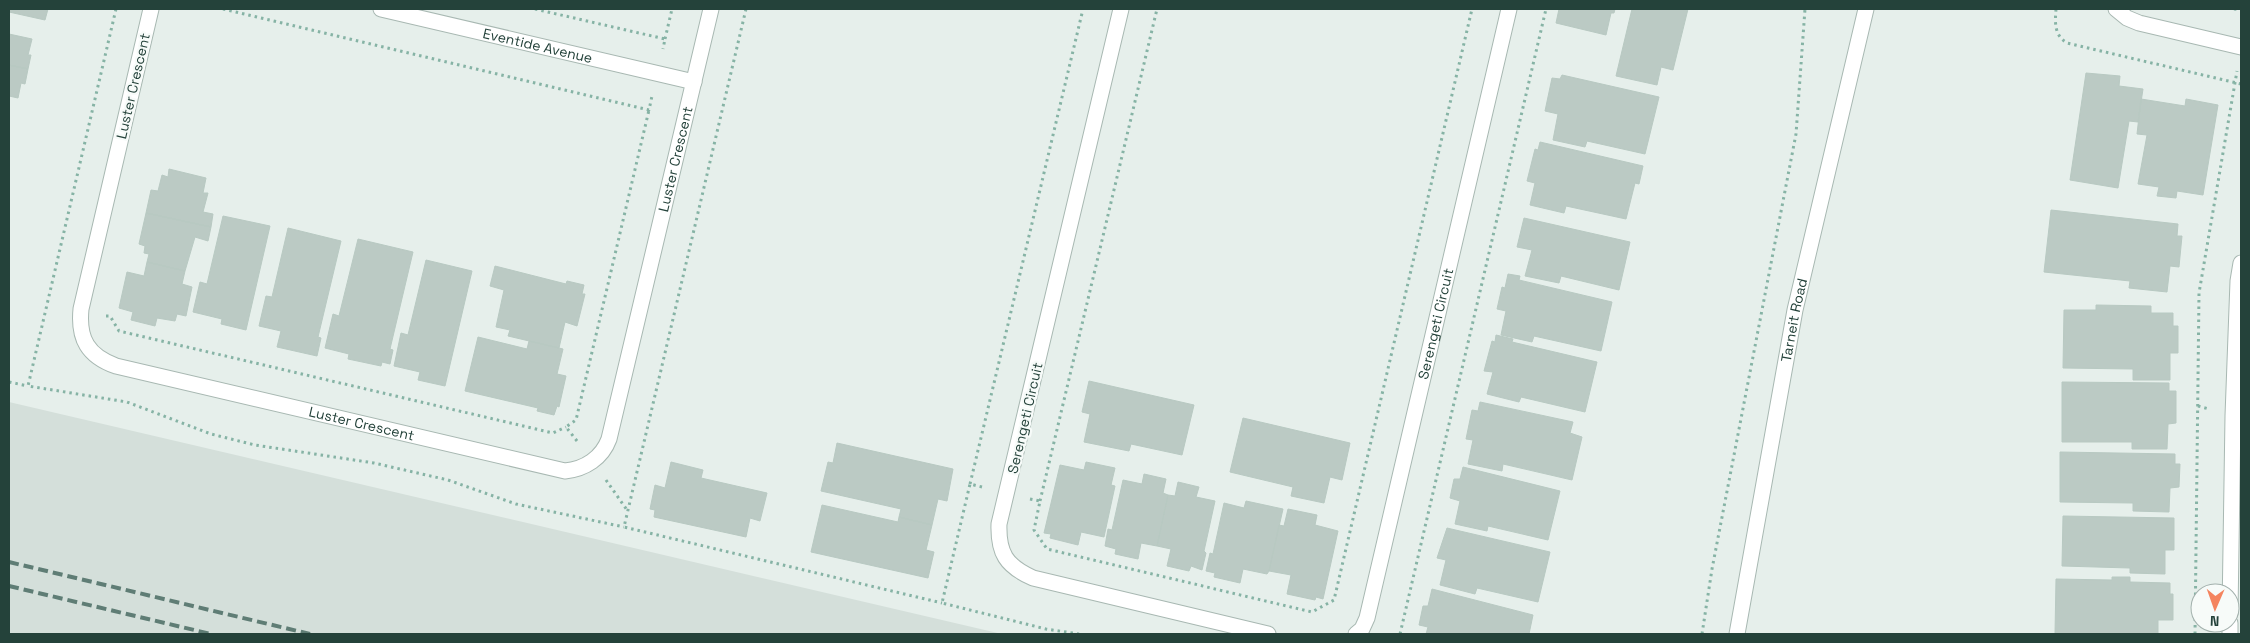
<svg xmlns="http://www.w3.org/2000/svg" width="2250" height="643" viewBox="0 0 2250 643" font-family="'Space Grotesk',sans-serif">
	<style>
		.built { fill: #d4dfda }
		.building { fill: #bbcac4; stroke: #b8c9c2 }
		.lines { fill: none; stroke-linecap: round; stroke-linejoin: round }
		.minor-casing { stroke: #a8b8b2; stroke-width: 17 }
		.tertiary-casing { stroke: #a8b8b2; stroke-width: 17 }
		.path { stroke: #86b3a5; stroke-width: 3; stroke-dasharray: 2.5 4; stroke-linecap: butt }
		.minor { stroke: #fff; stroke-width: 15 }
		.tertiary { stroke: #fff; stroke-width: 15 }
		.rail { stroke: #5f7d75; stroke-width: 4; stroke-dasharray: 10 5; stroke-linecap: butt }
		.labels { text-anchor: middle; stroke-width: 4.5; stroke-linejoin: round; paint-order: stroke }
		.street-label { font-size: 14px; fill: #24423a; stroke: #f7fbf9 }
	</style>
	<rect width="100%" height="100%" fill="#e6efeb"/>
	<!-- built -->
	<path class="built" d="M9,402L1002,634H9Z"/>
	<!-- building -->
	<path class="building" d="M9,9H48L45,20L9,12Z
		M1559,9H1615L1614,13H1611L1606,35L1556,23Z
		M1632,9H1688L1673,70L1661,67L1657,85L1616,76Z
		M9,34L32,39L28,55H31L28,69L9,65Z
		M9,65L28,69L25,84L21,83L18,98L9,96Z
		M2086,73L2120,76L2119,86L2143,89L2138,122L2129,121L2118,188L2070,180Z
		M1562,75L1659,97L1645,154L1587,141L1585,147L1553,140L1558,114L1545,111L1552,78L1560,79Z
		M2141,99L2185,106L2186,99L2218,105L2203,195L2177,191L2176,198L2157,196L2159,187L2138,184L2147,135L2137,134Z
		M1540,142L1643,166L1639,184L1635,183L1626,219L1566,206L1564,213L1530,205L1535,183L1527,181L1535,149L1538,150Z
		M169,169L206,178L203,193H208L203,212L213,214L211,227L146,213L151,190L158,191L162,175L168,177Z
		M2051,210L2178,224L2177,236H2182L2179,267L2170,266L2167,292L2129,288L2130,281L2044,272Z
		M146,213L211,227L208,241L195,237L185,271L147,262L149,254L144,253L145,246L139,244Z
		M223,216L270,226L246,330L221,324L222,319L193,312L200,282L207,284Z
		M1524,218L1630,242L1619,290L1561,276L1559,283L1525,276L1532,250L1517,247Z
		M288,228L341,241L318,337L321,338L317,356L277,347L281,331L259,326L266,296L272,297Z
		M358,239L413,252L390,349L393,350L390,364L382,362L381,366L348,359L349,354L325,348L333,314L339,316Z
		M426,260L472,271L445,386L418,380L420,372L394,366L401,333L408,335Z
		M147,262L185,271L182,284L192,287L186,316L177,314L175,321L157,318L155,326L131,320L133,312L119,308L127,272L144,276Z
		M495,266L566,284L567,281L584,285L582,294H585L577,326L565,322L559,348L508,336L510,330L496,327L504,290L490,286Z
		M1508,274L1520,276L1519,280L1612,302L1601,351L1534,336L1532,342L1501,335L1506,311L1497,309L1502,287L1505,288Z
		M2096,305L2151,306V313H2173V326H2178V353H2170V380H2133V369L2063,368L2064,310H2096Z
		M1496,335L1513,339L1512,342L1597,362L1585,412L1521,397L1519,402L1487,394L1493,372L1484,371L1492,341L1495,342Z
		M478,337L527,349L529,341L563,349L557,374L566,376L559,407L557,406L554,415L537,411L538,408L465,391Z
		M1089,381L1194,405L1182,455L1131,444L1129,451L1084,442L1090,414L1082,412Z
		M2062,382L2169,383V391H2176V423L2168,424L2167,449H2132V442H2062Z
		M1480,402L1573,422L1570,433L1582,437L1572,480L1503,464L1502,471L1468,464L1473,440L1466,439L1472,410L1478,411Z
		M1243,418L1350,443L1342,480L1330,477L1324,503L1291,496L1293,487L1230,472Z
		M837,443L953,469L947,501L938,499L932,525L899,517L901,509L821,491L828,462L833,463Z
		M2060,452L2175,454V464H2180L2179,487L2170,488L2169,512L2133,511V503L2060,502Z
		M671,462L703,470L701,478L767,493L760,521L750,518L746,537L654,517L655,510L650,509L655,485L665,488Z
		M1086,462L1115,468L1111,485L1115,486L1104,537L1081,532L1078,545L1050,538L1051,534L1044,533L1060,465L1084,470Z
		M1463,467L1560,491L1548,540L1488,526L1487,531L1455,524L1460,501L1450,498L1454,479H1460Z
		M1144,474L1166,479L1163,493L1168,495L1157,546L1141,543L1138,559L1115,554L1116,549L1105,546L1108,529L1112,530L1123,480L1142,484Z
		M1178,482L1199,487L1196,497L1215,501L1204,551L1206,553L1202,570L1191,566L1189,571L1167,566L1171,549L1157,546L1168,495L1175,496Z
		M1246,501L1283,509L1269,571L1267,574L1243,569L1240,583L1214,577L1215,573L1206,571L1210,553L1213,554L1224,503L1244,508Z
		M822,505L898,522L899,517L932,525L926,550L934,552L928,578L811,552Z
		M1288,509L1317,515L1315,525L1338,531L1323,599L1316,597L1315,600L1287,594L1291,575L1269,571L1279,525L1284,526Z
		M2063,516L2174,518V550H2165V574L2130,573V568L2062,566Z
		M1447,528L1550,552L1538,602L1477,588L1475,594L1440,585L1446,560L1437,558Z
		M2112,577H2130V582L2170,583V594H2173V620H2158V634H2055L2056,579L2112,580Z
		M1432,589L1533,615L1529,634H1426L1428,627L1419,625L1423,606H1428Z"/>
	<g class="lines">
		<defs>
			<g id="minor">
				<path id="s1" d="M151,9L81,309C78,339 88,356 116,366L565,471C585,469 602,458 609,439L711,9"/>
				<path id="s2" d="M381,9L694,82"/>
				<path d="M1121,9L999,524C998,553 1006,566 1033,578L1268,634"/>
				<path d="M2116,9L2127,18L2139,23L2241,47"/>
				<path d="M2230,613L2233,416L2238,281L2241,263"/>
				<path id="s3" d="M1356,634L1362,629L1367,618L1509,9"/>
				<path d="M2230,634V623"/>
			</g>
			<g id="tertiary">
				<path id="s4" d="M1737,634L1795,310L1866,9"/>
			</g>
		</defs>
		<!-- minor casing -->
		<use href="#minor" class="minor-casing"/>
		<!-- tertiary casing -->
		<use href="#tertiary" class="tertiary-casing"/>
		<!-- path -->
		<path class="path" d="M116,9L28,386L127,402L211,434L255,445L374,463L448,480L516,504L624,527
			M223,9L649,110L652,96
			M535,9L665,39L663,49
			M746,9L624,527L942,603
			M2056,9C2055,23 2054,35 2067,43L2241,84
			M2234,9L2241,10
			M665,39L672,9
			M106,316H110L119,331L553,433L566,427
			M9,382L28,386
			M2198,406L2209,409
			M577,441L566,427L576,420L649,110
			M606,480L627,510
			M970,484L1083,9
			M982,487L970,484L942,603L1046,629L1079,634
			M1030,499L1040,501L1034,530L1047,549L1312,612L1334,600L1472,9
			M1040,501L1157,9
			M1400,634L1546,9
			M1702,634L1712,569L1796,134L1805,9
			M2195,634L2199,293L2237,71"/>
		<!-- minor -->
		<use href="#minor" class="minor"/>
		<!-- tertiary -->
		<use href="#tertiary" class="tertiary"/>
		<!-- rail -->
		<path class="rail" d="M9,562L310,634
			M9,586L211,634"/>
	</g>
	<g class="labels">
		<!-- street labels -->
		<g class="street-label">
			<text dy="5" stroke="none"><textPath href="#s2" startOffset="161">Eventide Avenue</textPath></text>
			<text transform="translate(133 86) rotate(-77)" y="5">Luster Crescent</text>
			<text dy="5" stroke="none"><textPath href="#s1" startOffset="1188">Luster Crescent</textPath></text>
			<text dy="5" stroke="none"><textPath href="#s4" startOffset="319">Tarneit Road</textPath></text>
			<text dy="5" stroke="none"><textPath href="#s3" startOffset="322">Serengeti Circuit</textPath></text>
			<text transform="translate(1025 418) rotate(-77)" y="5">Serengeti Circuit</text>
			<text dy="5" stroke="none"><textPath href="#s1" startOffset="634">Luster Crescent</textPath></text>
		</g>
	</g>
	<!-- border -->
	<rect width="2250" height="643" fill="none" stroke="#24423a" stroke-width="20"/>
	<!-- north arrow -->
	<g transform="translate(2215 608) rotate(182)"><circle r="24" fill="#f7fbf9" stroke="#a3b1ad"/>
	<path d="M0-4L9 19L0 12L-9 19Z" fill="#f4845f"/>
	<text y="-8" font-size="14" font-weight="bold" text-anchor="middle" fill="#24423a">N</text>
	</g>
</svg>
